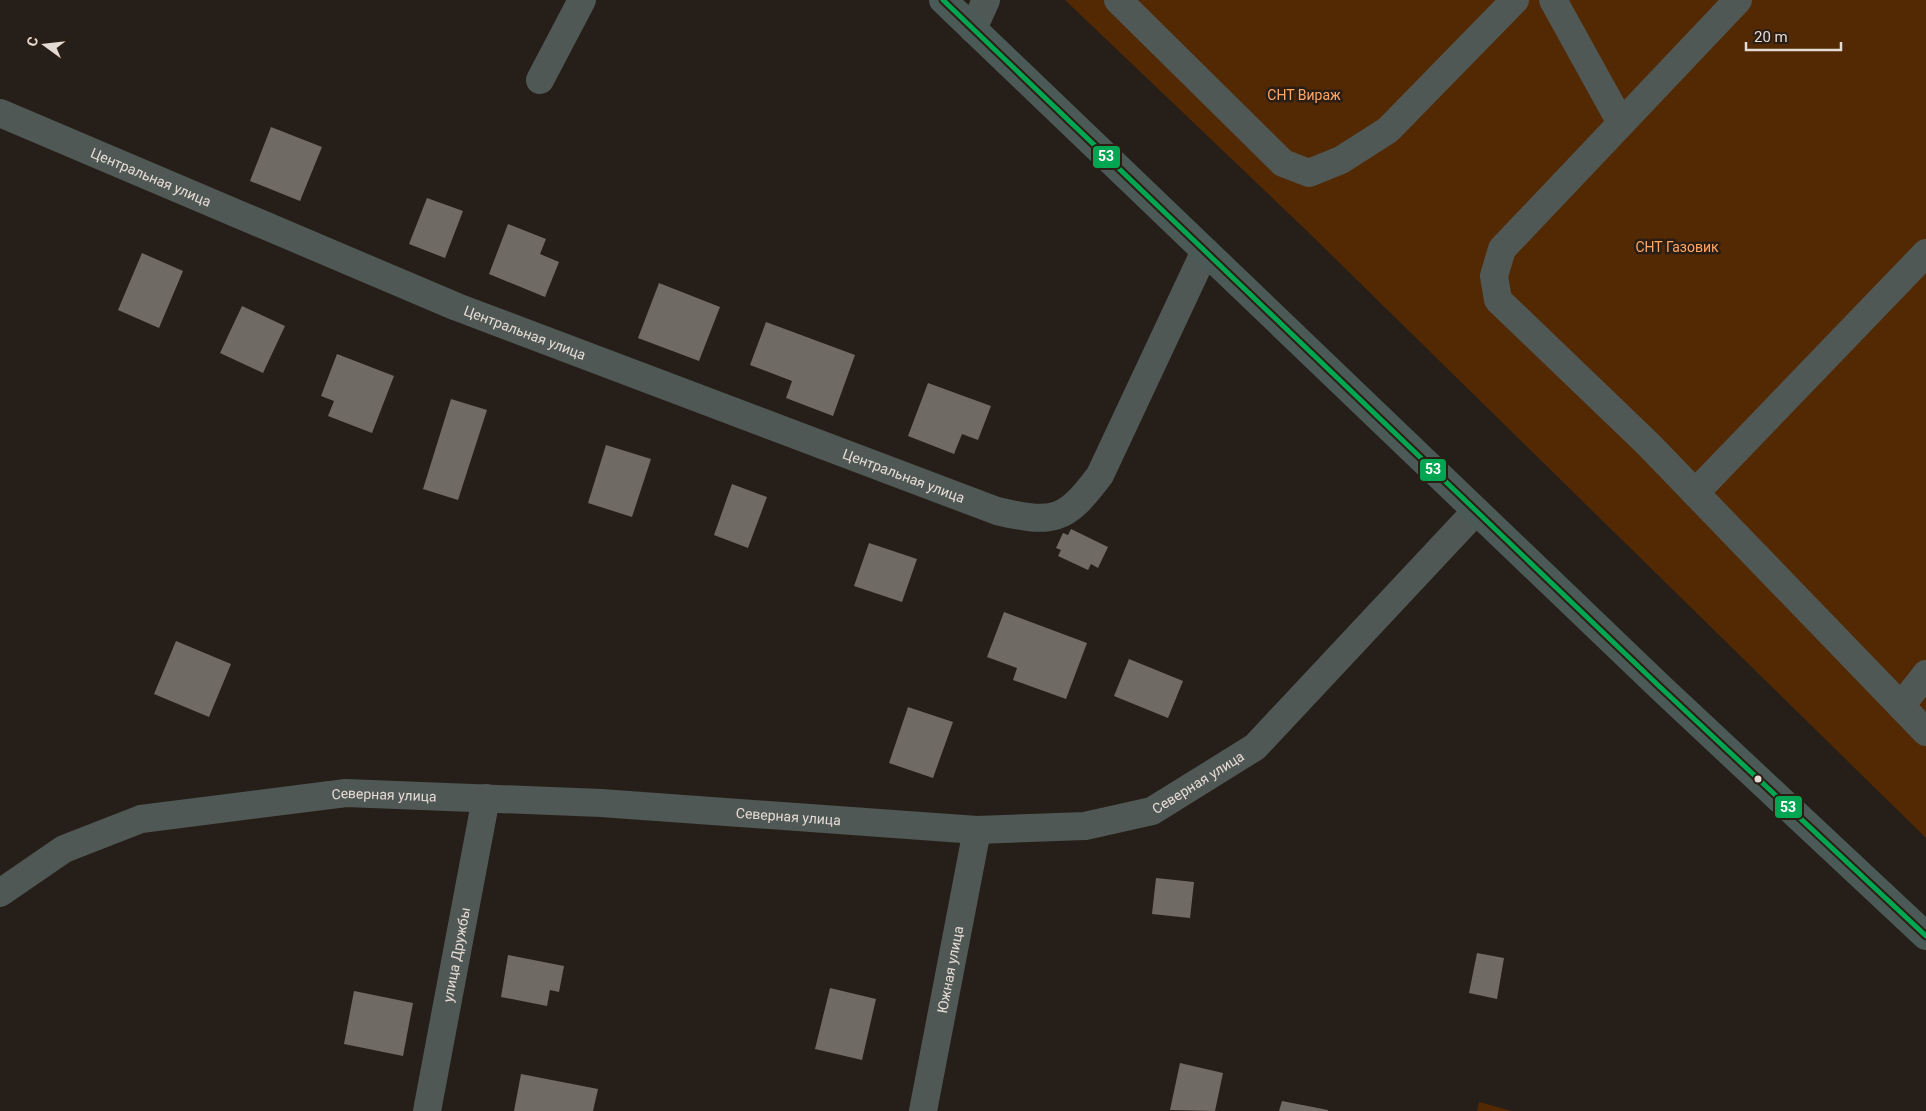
<svg xmlns="http://www.w3.org/2000/svg" width="1926" height="1111" viewBox="0 0 1926 1111" font-family="Roboto,sans-serif">
	<style>
		.green { fill: #522903 }
		.building { fill: #706a65 }
		.lines { fill: none; stroke-linecap: round; stroke-linejoin: round }
		.minor { stroke: #505855; stroke-width: 28 }
		.major { stroke: #4b5a56; stroke-width: 28 }
		.bus-1-casing { stroke: #2b1e14; stroke-width: 9 }
		.bus-1 { stroke: #00a651; stroke-width: 5 }
		.bus-dot { fill: #e5dbd5; stroke: #2b1e14; stroke-width: 2 }
		.labels { text-anchor: middle; stroke-width: 5; stroke-linejoin: round; paint-order: stroke }
		.park-label { font-size: 14px; fill: #ffa869; stroke: #2b1e14 }
		.street-label { font-size: 14px; fill: #e5dbd5; stroke: #2b1e14 }
		.line-badge { stroke: #2b1e14; stroke-width: 2 }
		.badge-label { font-size: 14px; text-anchor: middle; font-weight: bold; fill: #fff }
	</style>
	<rect width="100%" height="100%" fill="#261f19"/>
	<!-- green -->
	<path class="green" d="M1065,0H1926V838L1306,230Z
		M1479,1102L1512,1111H1477Z"/>
	<!-- building -->
	<path class="building" d="M271,127L322,147L300,201L250,181Z
		M427,198L463,211L445,258L409,244Z
		M508,224L546,239L540,254L559,262L545,297L489,274Z
		M142,253L183,271L159,328L118,310Z
		M659,283L720,307L699,361L638,338Z
		M242,306L285,326L263,373L220,353Z
		M766,322L855,355L833,416L786,398L792,381L750,365Z
		M337,354L394,376L372,433L328,416L334,401L321,396Z
		M928,383L991,406L978,440L962,434L954,454L908,436Z
		M451,399L487,410L458,500L423,489Z
		M606,445L651,459L632,517L588,503Z
		M732,484L767,497L748,548L714,535Z
		M1071,529L1108,547L1098,568L1091,564L1088,570L1058,556L1061,550L1056,548L1063,533L1068,535Z
		M869,543L917,559L902,602L854,586Z
		M1004,612L1087,643L1066,699L1013,680L1017,668L987,657Z
		M176,641L231,664L209,717L154,694Z
		M1129,659L1183,681L1168,718L1114,696Z
		M908,707L953,722L933,778L889,763Z
		M1156,878L1194,882L1190,918L1152,914Z
		M1477,953L1504,958L1497,999L1469,993Z
		M508,955L564,966L559,992L550,990L547,1006L501,997Z
		M830,988L876,999L862,1060L815,1049Z
		M354,991L413,1003L403,1056L344,1044Z
		M1180,1063L1223,1073L1215,1111L1170,1110Z
		M521,1074L598,1089L593,1111H514Z
		M1282,1101L1328,1110V1111H1279Z"/>
	<g class="lines">
		<!-- minor -->
		<g class="minor">
			<path d="M1118,0L1283,163L1309,173L1341,160L1388,130L1515,0"/>
			<path d="M1553,0L1621,123"/>
			<path d="M1738,0L1502,249L1494,276L1498,300L1648,444L1926,732"/>
			<path d="M973,29L986,0"/>
			<path d="M540,80L582,0"/>
			<path id="s1" d="M0,113L457,307L997,511C1053,524 1065,522 1100,475L1205,251"/>
			<path d="M1695,493L1926,253"/>
			<path d="M1901,706L1926,674"/>
			<path id="s2" d="M0,893L64,849L141,819L346,793L601,803L977,830L1085,826L1152,811L1255,747L1476,511"/>
			<path id="s3" d="M427,1111L486,798"/>
			<path id="s4" d="M923,1111L977,830"/>
		</g>
		<!-- major -->
		<path class="major" d="M943,0L1660,687L1926,936"/>
		<defs>
			<path id="bus-1" d="M943,0L1660,687L1926,936"/>
		</defs>
		<!-- bus-1 casing -->
		<use href="#bus-1" class="bus-1-casing"/>
		<!-- bus-1 -->
		<use href="#bus-1" class="bus-1"/>
	</g>
	<!-- markers -->
	<circle class="bus-dot" cx="1758" cy="779" r="4.5"/>
	<g class="labels">
		<!-- park labels -->
		<g class="park-label">
			<text x="1304" y="100">СНТ Вираж</text>
			<text x="1677" y="252">СНТ Газовик</text>
		</g>
		<!-- street labels -->
		<g class="street-label">
			<text dy="5" stroke="none"><textPath href="#s1" startOffset="164">Центральная улица</textPath></text>
			<text dy="5" stroke="none"><textPath href="#s1" startOffset="569">Центральная улица</textPath></text>
			<text dy="5" stroke="none"><textPath href="#s1" startOffset="974">Центральная улица</textPath></text>
			<text dy="5" stroke="none"><textPath href="#s2" startOffset="1230">Северная улица</textPath></text>
			<text dy="5" stroke="none"><textPath href="#s2" startOffset="405">Северная улица</textPath></text>
			<text dy="5" stroke="none"><textPath href="#s2" startOffset="810">Северная улица</textPath></text>
			<text dy="5" stroke="none"><textPath href="#s3" startOffset="159">улица Дружбы</textPath></text>
			<text dy="5" stroke="none"><textPath href="#s4" startOffset="144">Южная улица</textPath></text>
		</g>
	</g>
	<g class="line-badge">
		<rect x="1092" y="145" width="29" height="24" rx="5" fill="#00a651"/>
		<rect x="1419" y="458" width="28" height="24" rx="5" fill="#00a651"/>
		<rect x="1774" y="795" width="29" height="24" rx="5" fill="#00a651"/>
	</g>
	<g class="badge-label">
		<text x="1106" y="161">53</text>
		<text x="1433" y="474">53</text>
		<text x="1788" y="812">53</text>
	</g>
	<!-- north arrow -->
	<g transform="translate(45 45) rotate(285)" stroke="#2b1e14" stroke-width="4" paint-order="stroke">
	<path d="M0-4L9 19L0 12L-9 19Z" fill="#e5dbd5"/>
	<text y="-8" font-size="14" font-weight="bold" text-anchor="middle" fill="#e5dbd5">С</text>
	</g>
	<!-- scale -->
	<path d="M1746 42v8h95v-8" fill="none" stroke="#e5dbd5" stroke-width="2.5"/>
	<text x="1754" y="42" font-size="15" fill="#e5dbd5" stroke="#2b1e14" stroke-width="4" paint-order="stroke">20 m</text>
</svg>
